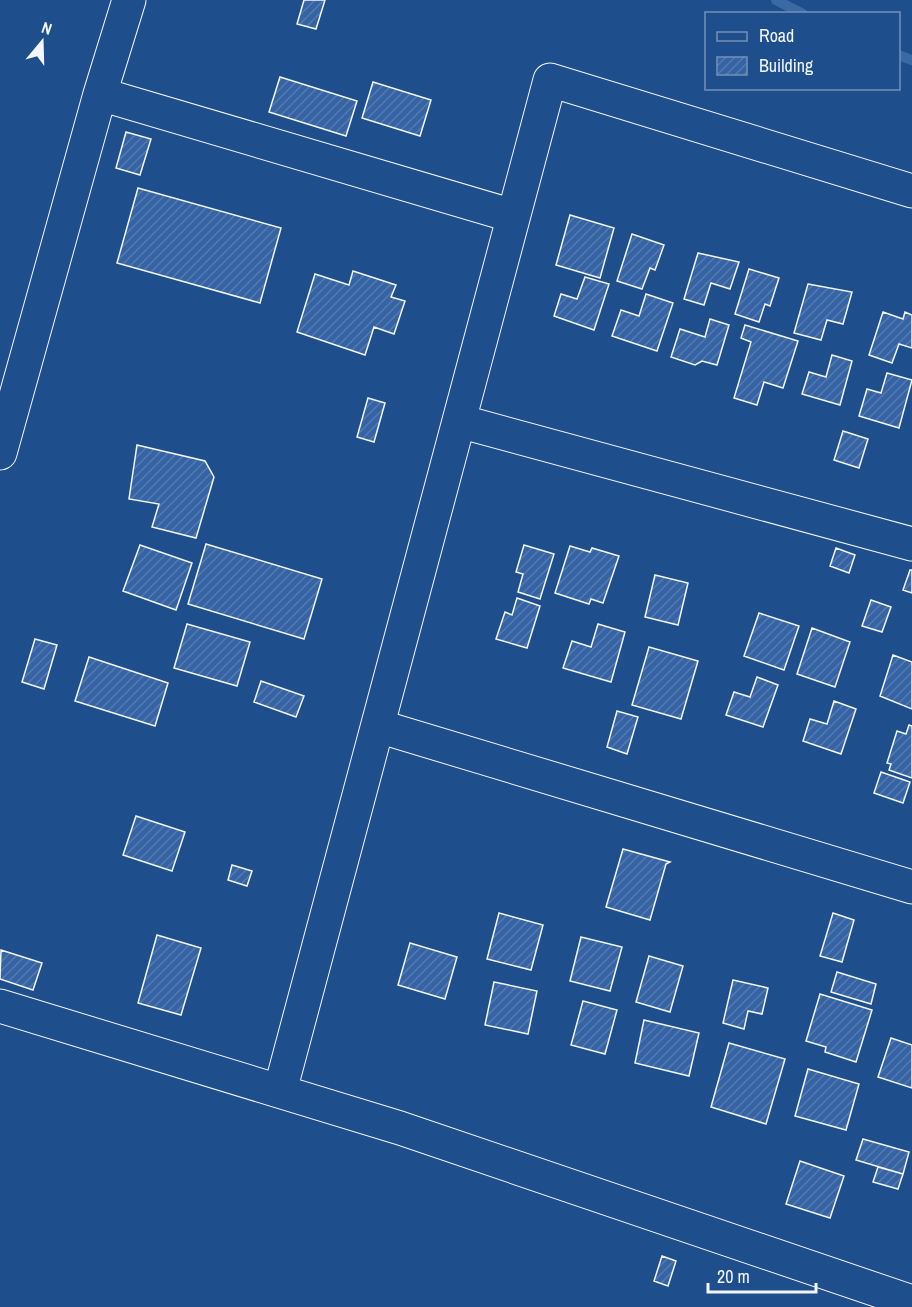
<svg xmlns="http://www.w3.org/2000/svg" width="912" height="1307" viewBox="0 0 912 1307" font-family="'Archivo Narrow',sans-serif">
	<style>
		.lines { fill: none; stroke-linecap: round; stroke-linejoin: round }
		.stream { stroke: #3b69a3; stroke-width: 10 }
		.building { fill: url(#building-hatch); stroke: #f2f6ff; stroke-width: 1.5 }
		.minor-casing { stroke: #f2f6ff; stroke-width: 35 }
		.minor { stroke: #1f4e8c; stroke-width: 33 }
	</style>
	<defs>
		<pattern id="building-hatch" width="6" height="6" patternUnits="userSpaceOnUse" patternTransform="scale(1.5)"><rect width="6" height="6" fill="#3563a3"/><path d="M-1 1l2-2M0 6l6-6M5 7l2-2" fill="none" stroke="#537ab1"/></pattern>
	</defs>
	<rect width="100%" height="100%" fill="#1f4e8c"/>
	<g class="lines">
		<!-- stream -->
		<path class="stream" d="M776,0L803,14
			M898,55L912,60"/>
	</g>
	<!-- building -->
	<path class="building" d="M304,0H325L316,29L297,24Z
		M280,77L357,101L346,136L269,112Z
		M373,82L431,100L420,136L362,118Z
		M126,132L151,139L140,175L116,168Z
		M138,188L281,228L260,303L117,263Z
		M570,215L614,228L600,278L556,265Z
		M632,234L664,245L655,270L650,268L642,289L617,281Z
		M698,253L739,262L730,289L711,283L704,305L684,299Z
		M749,269L779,278L770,306L765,304L759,322L735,314Z
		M353,271L396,285L391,297L405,301L394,334L374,327L365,355L297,332L315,274L349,285Z
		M585,277L609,284L594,330L554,316L561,294L577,299Z
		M808,284L852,292L843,324L827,320L821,340L794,333Z
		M646,294L673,303L657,351L612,336L621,310L639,316Z
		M883,312L903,319L905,312L912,315V348L899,344L892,363L869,355Z
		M710,319L729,325L717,365L702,361L695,365L671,357L680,329L705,337Z
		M745,325L798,341L783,388L764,382L757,405L734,398L751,342L741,338Z
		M832,355L852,361L840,405L802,394L809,372L826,377Z
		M887,373L912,380L899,428L859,416L867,389L881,393Z
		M368,398L385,403L374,442L357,437Z
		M843,431L868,439L859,468L834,460Z
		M137,445L205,461L214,477L196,538L152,527L159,504L129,499Z
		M206,544L322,579L304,639L188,604Z
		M140,545L192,563L176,610L123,591Z
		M524,545L554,554L540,599L518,592L523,574L516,572Z
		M570,546L590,552L592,548L619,556L603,603L591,599L589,604L555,593Z
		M836,548L855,555L849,573L830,566Z
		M910,570H912V593L903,590Z
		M655,575L688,583L678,625L645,617Z
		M517,598L540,606L527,648L496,639L505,612L512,615Z
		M871,600L891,607L882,632L862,626Z
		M759,613L799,626L784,670L744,656Z
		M187,624L250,642L237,686L174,668Z
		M598,624L625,632L611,682L563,668L572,641L591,647Z
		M812,628L850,642L835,687L797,674Z
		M35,639L57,645L44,689L22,682Z
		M649,647L698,661L681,719L632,705Z
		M893,655L912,662V709L880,696Z
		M89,657L168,683L155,726L75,701Z
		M757,677L778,685L763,727L726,715L734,692L750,697Z
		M261,681L304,696L296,717L254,702Z
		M834,701L856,709L841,754L803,741L810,719L827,724Z
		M617,711L638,717L627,754L607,747Z
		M909,725L912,726V778L889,770L891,764L887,763L897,731L906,734Z
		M881,772L910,782L903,803L874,793Z
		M136,816L185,832L172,871L123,855Z
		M623,849L670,862L666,864L650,920L606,907Z
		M232,865L252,871L247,886L228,880Z
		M499,913L543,925L531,970L487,959Z
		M833,913L854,920L842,962L820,956Z
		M157,935L201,948L181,1015L138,1003Z
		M581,937L622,947L610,991L570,981Z
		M410,943L457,957L445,999L398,985Z
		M1,950L42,963L33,990L0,979Z
		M649,956L683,966L670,1012L636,1002Z
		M837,972L876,984L871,1004L831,992Z
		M733,980L768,988L762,1014L748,1011L744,1029L723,1023Z
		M494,982L537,991L528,1034L485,1025Z
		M820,994L872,1010L856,1062L825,1052L826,1047L806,1041Z
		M583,1001L617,1010L605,1054L571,1045Z
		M644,1020L699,1033L689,1076L635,1063Z
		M891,1038L912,1045V1088L878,1077Z
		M729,1043L785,1059L766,1124L711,1107Z
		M808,1069L859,1084L846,1130L795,1116Z
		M863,1139L909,1152L903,1174L856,1160Z
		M800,1161L844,1176L830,1218L786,1204Z
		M878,1167L903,1174L898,1189L873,1182Z
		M662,1256L676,1261L668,1286L654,1281Z"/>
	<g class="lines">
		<defs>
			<path id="minor" d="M100,94L513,216
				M459,421L912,544
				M0,453L100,94L129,0
				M378,726L912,887
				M0,1006L400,1128L912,1302
				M280,1091L550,80L912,191"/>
		</defs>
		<!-- minor casing -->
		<use href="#minor" class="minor-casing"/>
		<!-- minor -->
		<use href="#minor" class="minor"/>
	</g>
	<!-- legend -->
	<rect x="705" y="12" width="195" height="78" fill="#1f4e8c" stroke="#7391ba" stroke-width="1.5"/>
	<rect x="717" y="32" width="30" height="9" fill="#1f4e8c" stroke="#7391ba" stroke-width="1.5"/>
	<text x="759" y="42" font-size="18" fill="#f2f6ff">Road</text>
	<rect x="717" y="57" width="30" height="18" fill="url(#building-hatch)" stroke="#7391ba" stroke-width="1.5"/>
	<text x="759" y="72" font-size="18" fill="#f2f6ff">Building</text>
	<!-- north arrow -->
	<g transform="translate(42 42) rotate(19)" stroke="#1f4e8c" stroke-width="4.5" paint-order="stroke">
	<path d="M0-4.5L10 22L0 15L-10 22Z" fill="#f2f6ff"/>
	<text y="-9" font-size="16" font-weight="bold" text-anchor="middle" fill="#f2f6ff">N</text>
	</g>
	<!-- scale -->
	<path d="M708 1283v9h108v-9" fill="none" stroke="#f2f6ff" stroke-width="3"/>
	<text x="717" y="1283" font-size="18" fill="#f2f6ff" stroke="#1f4e8c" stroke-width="4.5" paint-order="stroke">20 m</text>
</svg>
